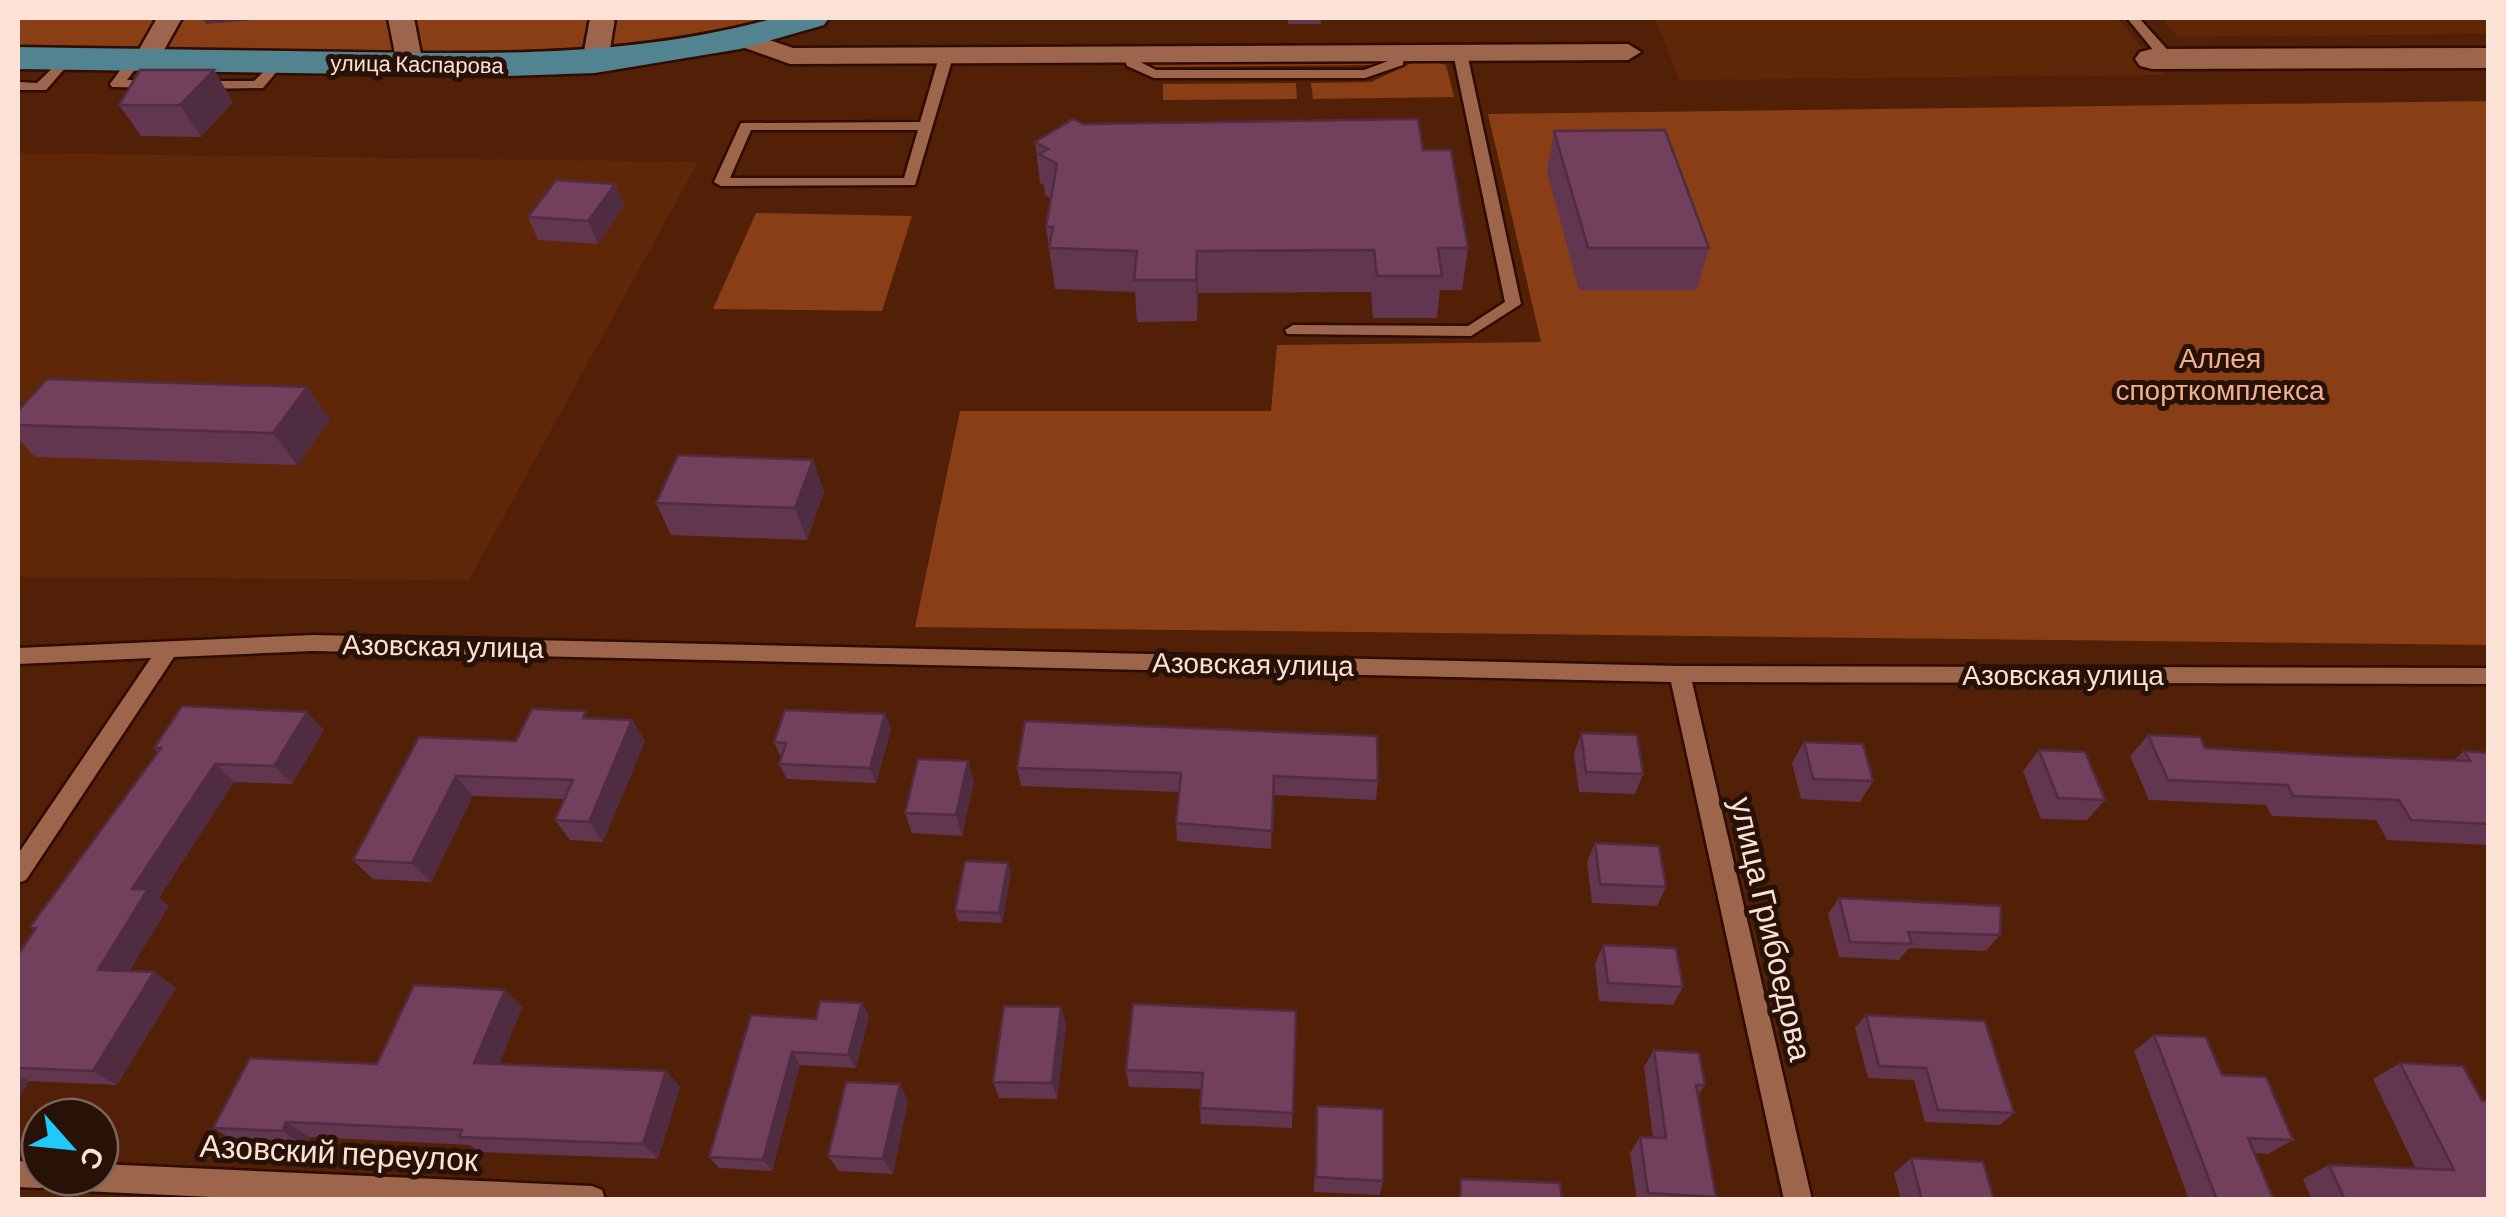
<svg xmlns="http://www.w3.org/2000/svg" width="2506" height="1217" viewBox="0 0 2506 1217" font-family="Barlow,sans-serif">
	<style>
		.built { fill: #5f2707 }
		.green { fill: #893e16 }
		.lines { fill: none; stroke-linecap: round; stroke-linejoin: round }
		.service-casing { stroke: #2f0c00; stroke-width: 5 }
		.minor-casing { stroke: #2f0c00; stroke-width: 5 }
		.tertiary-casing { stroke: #2f0c00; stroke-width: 5 }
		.primary-casing { stroke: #2f0c00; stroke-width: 5 }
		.service { fill: #9d664c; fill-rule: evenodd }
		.minor { fill: #9d664c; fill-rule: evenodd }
		.tertiary { fill: #9d664c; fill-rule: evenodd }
		.primary { fill: #518390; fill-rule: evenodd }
		.wall { fill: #62364f }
		.shaded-wall { fill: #502c40 }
		.building { fill: #723f5c; stroke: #502c40; stroke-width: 2.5 }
		.labels { text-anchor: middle; stroke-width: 10; stroke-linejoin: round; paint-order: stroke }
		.far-street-label { font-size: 22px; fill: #fbe1d6; stroke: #281208 }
		.park-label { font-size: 28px; fill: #f1b092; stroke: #281208 }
		.street-label { font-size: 28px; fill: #fbe1d6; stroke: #281208 }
		.near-street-label { font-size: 32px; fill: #fbe1d6; stroke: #281208 }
	</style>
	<rect width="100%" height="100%" fill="#512006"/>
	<!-- built -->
	<path class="built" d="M1655,18H2117L2165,75L1679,80Z
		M2162,18H2488V34L2178,37Z
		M18,153L698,162L469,580L18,577Z"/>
	<!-- green -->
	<path class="green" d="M18,18H812L740,38L410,64L18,58Z
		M1379,60L1380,65L1150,67V62Z
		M1430,60L1446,65L1454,97L1313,99L1311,83L1371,82L1416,61Z
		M1296,83L1297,99L1163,100V84Z
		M2488,101V645L915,627L960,411H1271L1277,345L1541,342L1488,114Z
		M756,213L912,216L882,311L713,309Z"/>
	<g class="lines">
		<defs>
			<path id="service" d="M2127,18H2139L2173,56V62H2163Z
				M1397,49L1404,53L1403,65L1365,78H1154L1127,66L1122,55L1134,52L1138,61L1156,70H1364L1391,60L1390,53Z
				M1460,49L1467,53L1521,304L1471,336L1287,334L1285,330L1293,325L1468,326L1505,302L1453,53Z
				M946,53L953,57L915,185L721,186L714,182L741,123L920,122L939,57ZM751,130H918L904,178H730Z
				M66,55L73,59L46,90H18V82L37,83Z
				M135,56L142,60L127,80L157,81L164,85L162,88L112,87L110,84L130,57Z
				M278,58L285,62L263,88L196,89L189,85L196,81H254Z
				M313,635L1680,666L2488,668V684L1692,682L1812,1200H1784L1671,682L313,651L174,657L26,880L18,883V854L151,658L18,664V648Z
				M18,1161L40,1162V1177H53L50,1185L40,1188L18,1187Z
				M100,1164L592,1186L602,1190L605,1200H280L82,1191L72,1187L68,1177H100Z"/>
			<path id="minor" d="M157,18H182L155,66H137L133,60Z
				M388,18H414L423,64L419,70H401L397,64Z
				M590,18H615L608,62L595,70L582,62Z
				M740,30L793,48L1628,44L1641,52L1628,60L790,64L731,43L727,38Z"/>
			<path id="tertiary" d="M2488,48V68L2152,69L2140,66L2135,59L2140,52L2152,49Z"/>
			<path id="primary" d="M775,18H829L824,25L740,49L595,73L507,76L18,69V47C129,49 241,50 352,52C498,54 632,57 775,18Z"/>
		</defs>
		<!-- service casing -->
		<use href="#service" class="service-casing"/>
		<!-- minor casing -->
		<use href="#minor" class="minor-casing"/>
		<!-- tertiary casing -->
		<use href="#tertiary" class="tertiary-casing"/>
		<!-- primary casing -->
		<use href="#primary" class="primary-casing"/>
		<!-- service -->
		<use href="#service" class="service"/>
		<!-- minor -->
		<use href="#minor" class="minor"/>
		<!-- tertiary -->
		<use href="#tertiary" class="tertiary"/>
		<!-- primary -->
		<use href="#primary" class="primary"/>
	</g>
	<!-- wall -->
	<path class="wall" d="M1288,18H1321V24H1288Z
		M214,70L233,102L201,137L141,136L119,105Z
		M1083,124L1423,150L1468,248L1462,290H1440L1437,318H1373L1371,292L1198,293L1197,321L1137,322L1135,292L1055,289L1046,227L1051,199L1045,195L1044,185L1040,183L1035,142Z
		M1554,131L1709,248L1697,290H1579L1547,172Z
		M615,184L624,206L598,244L538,240L528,217Z
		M307,387L330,420L297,465L35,457L18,438V411Z
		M813,460L824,492L807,540L671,535L656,503Z
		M885,714L891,729L876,783L787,779L779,764L781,758L774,742Z
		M590,718L632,720L645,741L603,842L570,840L555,820L564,799L473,796L431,882L373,879L353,860L419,737L516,741Z
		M1025,721L1378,781L1376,800L1273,795L1271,849L1177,841L1176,823L1179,792L1021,786L1017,768Z
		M324,730L292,784L234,782L159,898L169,906L129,971L154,972L176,988L117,1085L29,1081L18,1099V955L34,930L30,927L158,752L154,748Z
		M1581,733L1643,774L1635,794L1579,792L1574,754Z
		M2148,735L2205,748L2344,756L2454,760L2464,751L2488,753V845L2387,840L2376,820L2272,816L2266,805L2149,800L2130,756Z
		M1804,742L1873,781L1860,802L1801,799L1792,763Z
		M2039,750L2105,800L2087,820L2041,819L2023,771Z
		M974,781L962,836L912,833L905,813Z
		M1595,843L1666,887L1657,906L1592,903L1587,862Z
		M1011,873L1002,923L958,921L955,911Z
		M1839,898L2000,935L1986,951L1909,948L1899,960L1839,957L1828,914Z
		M1603,945L1683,987L1673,1005L1599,1001L1595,964Z
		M505,990L522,1007L499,1064L666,1071L680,1087L658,1159L478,1152L470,1145L310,1137L305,1146L238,1143L213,1128L377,1064Z
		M862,1003L869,1016L856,1068L800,1065L772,1171L719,1168L709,1157L816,1019Z
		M1061,1007L1066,1025L1057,1099L999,1098L993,1082Z
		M1296,1011L1292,1128L1201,1124L1200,1108L1202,1089L1129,1087L1126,1070Z
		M1866,1015L2014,1113L2000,1125L1925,1122L1914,1080L1868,1078L1855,1028Z
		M2154,1035L2222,1075L2293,1140L2268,1154L2255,1153L2274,1200H2189L2134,1051Z
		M1654,1050L1705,1085L1698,1095L1716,1197L1714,1200H1637L1630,1153L1640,1137L1653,1138L1644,1067Z
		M2400,1063L2482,1101L2488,1200H2312L2303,1179L2329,1165L2416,1169L2373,1079Z
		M908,1101L893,1174L839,1171L828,1156Z
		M1317,1106L1383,1181L1380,1195L1314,1192Z
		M1911,1158L1994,1200H1901L1894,1173Z"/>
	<!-- shaded-wall -->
	<path class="shaded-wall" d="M202,18H276L206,24Z
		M214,70L233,102L201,137L180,105Z
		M615,184L624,206L598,244L588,221Z
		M1197,251L1198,293L1197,321L1196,280Z
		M307,387L330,420L297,465L273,433Z
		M813,460L824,492L807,540L795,508Z
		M307,712L324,730L292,784L274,766Z
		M885,714L891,729L876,783L870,768Z
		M632,720L645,741L603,842L589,822Z
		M968,761L974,781L962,836L956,815Z
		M215,764L234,782L159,898L169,906L121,985L98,970L132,889Z
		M456,776L473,796L431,882L412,863Z
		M1008,863L1011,873L1002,923L999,913Z
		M154,972L176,988L117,1085L93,1071Z
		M505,990L522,1007L493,1080L474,1063Z
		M862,1003L869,1016L856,1068L848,1055Z
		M1061,1007L1066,1025L1057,1099L1052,1083Z
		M792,1052L800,1065L772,1171L763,1160Z
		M666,1071L680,1087L658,1159L643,1144Z
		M18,1075L29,1081L18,1099Z
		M900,1084L908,1101L893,1174L883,1159Z
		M286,1122L310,1137L305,1146L282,1131Z"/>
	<!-- building -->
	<path class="building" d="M140,70H214L180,105H119Z
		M1073,119L1083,124L1418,119L1423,150H1451L1468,248H1438L1442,276H1377L1374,250L1197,251L1196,280H1134L1137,251L1049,248L1053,227H1046L1057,164L1039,154L1048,149L1035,142Z
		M1665,130L1709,248H1588L1554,131Z
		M556,180L615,184L588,221L528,217Z
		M47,379L307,387L273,433L18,425V411Z
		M678,455L813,460L795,508L656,503Z
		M182,706L307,712L274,766L215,764L132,889H148L98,970L154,972L93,1071L18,1068V955L36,928L30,927L161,748H154Z
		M532,709L586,711L583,718L632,720L589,822L555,820L573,780L456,776L412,863L353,860L419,737L516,741Z
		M785,710L885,714L870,768L779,764L786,743L774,742Z
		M1025,721L1377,736L1378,781L1274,776L1272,831L1176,823L1181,773L1017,768Z
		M1581,733L1637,735L1643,774L1586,772Z
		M2148,735L2200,737L2205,748L2344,756L2470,761L2464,751L2488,753V824L2411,820L2399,800L2293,796L2288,785L2168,780Z
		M1804,742L1863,744L1873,781L1813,779Z
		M2039,750L2085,752L2105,800L2058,798Z
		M918,759L968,761L956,815L905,813Z
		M1595,843L1659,846L1666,887L1600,884Z
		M965,861L1008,863L999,913L955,911Z
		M1839,898L2001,906L2000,935L1908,932L1912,944L1850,942Z
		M1603,945L1676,948L1683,987L1608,983Z
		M414,985L505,990L474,1063L666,1071L643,1144L459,1137L462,1130L286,1122L282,1131L213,1128L250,1058L377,1064Z
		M820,1001L862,1003L848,1055L792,1052L763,1160L709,1157L751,1015L816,1019Z
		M1133,1004L1296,1011L1293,1113L1200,1108L1203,1073L1126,1070Z
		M1004,1006L1061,1007L1052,1083L993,1082Z
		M1866,1015L1985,1021L2014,1113L1938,1110L1926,1068L1879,1066Z
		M2154,1035L2206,1037L2222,1075L2266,1077L2293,1140L2248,1138L2274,1200H2217Z
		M1654,1050L1699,1053L1705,1085H1696L1716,1197L1648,1193L1640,1137L1666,1138Z
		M2400,1063L2463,1066L2482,1101H2488V1200H2345L2329,1165L2454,1170Z
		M846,1082L900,1084L883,1159L828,1156Z
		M1317,1106L1383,1109V1181L1316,1177Z
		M1911,1158L1983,1162L1994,1200H1922Z
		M1461,1179L1560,1183L1562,1200H1460Z"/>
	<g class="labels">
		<!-- far-street labels -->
		<g class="far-street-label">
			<text transform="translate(417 64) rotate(1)" y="8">улица Каспарова</text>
		</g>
		<!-- park labels -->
		<g class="park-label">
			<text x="2220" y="368">Аллея<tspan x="2220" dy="32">спорткомплекса</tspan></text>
		</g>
		<!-- street labels -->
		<g class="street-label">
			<text transform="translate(443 646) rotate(1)" y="10">Азовская улица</text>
			<text transform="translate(1253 664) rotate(1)" y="10">Азовская улица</text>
			<text x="2063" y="685">Азовская улица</text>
		</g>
		<!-- near-street labels -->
		<g class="near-street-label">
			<text transform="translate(1771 929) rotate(77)" y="11">улица Грибоедова</text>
			<text transform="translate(339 1153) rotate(3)" y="11">Азовский переулок</text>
		</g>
	</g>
	<!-- border -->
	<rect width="2506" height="1217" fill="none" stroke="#fbe1d6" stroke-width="40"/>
	<!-- north arrow -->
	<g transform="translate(70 1147) rotate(117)"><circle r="48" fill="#281208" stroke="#7c655a" stroke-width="2.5"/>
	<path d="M0-8L18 38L0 25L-18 38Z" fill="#1dc9fd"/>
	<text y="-15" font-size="28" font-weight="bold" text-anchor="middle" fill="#fbe1d6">С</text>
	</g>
</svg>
